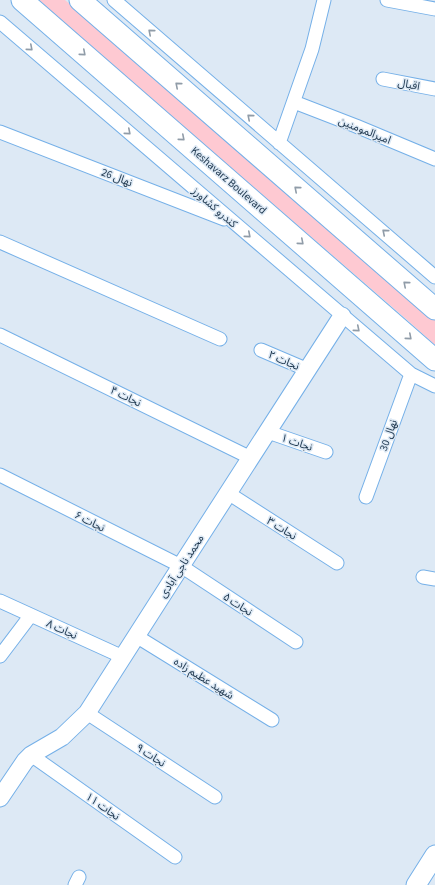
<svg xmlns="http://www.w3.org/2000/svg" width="435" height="885" viewBox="0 0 435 885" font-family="'Source Sans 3','Noto Sans Arabic',sans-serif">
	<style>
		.green { fill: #fec9d2 }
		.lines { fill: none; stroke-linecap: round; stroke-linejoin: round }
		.minor-casing { stroke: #75b0e8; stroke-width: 15 }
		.tertiary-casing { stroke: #75b0e8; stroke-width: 19 }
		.secondary-casing { stroke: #75b0e8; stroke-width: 21 }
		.primary-casing { stroke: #75b0e8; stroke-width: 23 }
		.minor { stroke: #fff; stroke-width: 13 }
		.tertiary { stroke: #fff; stroke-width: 17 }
		.secondary { stroke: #fff; stroke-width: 19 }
		.primary { stroke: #fff; stroke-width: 21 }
		.oneway { stroke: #909ca8 }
		.labels { text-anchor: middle; stroke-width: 3; stroke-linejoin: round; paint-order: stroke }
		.street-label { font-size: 11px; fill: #203950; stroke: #dde9f5 }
	</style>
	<rect width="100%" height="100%" fill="#dde9f5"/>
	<!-- green -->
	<path class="green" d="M37,0H65L435,318V345L405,318Z"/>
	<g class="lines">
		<defs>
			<path id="minor" d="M114,0L435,277
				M387,0L435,9
				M0,22L411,374L435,386
				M383,79L435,89
				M294,102L356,126L435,159
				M0,132L224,219
				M279,143L312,49L324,0
				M0,242L220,339
				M0,335L251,458
				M261,350L308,370
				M268,432L326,452
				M0,475L181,566L296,642
				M228,493L337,563
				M366,497L411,374
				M423,577L435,579
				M0,601L123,657
				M136,636L272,720
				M0,656L31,615
				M87,713L215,797
				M31,755L175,857
				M75,885L79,877"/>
			<path id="tertiary" d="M0,798L25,761L31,755L62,737L87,713L181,566L342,316"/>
			<path id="secondary" d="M416,885L435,855"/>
			<path id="primary" d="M22,0L435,360
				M80,0L435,309"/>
		</defs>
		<!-- minor casing -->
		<use href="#minor" class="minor-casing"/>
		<!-- tertiary casing -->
		<use href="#tertiary" class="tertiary-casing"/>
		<!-- secondary casing -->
		<use href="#secondary" class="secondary-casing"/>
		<!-- primary casing -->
		<use href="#primary" class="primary-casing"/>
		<!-- minor -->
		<use href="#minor" class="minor"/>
		<!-- tertiary -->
		<use href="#tertiary" class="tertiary"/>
		<!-- secondary -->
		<use href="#secondary" class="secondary"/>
		<!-- primary -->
		<use href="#primary" class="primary"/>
	</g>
	<!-- one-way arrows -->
	<defs><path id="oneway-chevron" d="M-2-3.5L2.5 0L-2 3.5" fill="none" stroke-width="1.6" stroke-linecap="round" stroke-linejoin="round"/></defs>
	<g class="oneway">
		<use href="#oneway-chevron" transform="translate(151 32) rotate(-139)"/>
		<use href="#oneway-chevron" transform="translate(30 48) rotate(41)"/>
		<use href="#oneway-chevron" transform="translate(83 53) rotate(41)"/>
		<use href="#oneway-chevron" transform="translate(178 85) rotate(-139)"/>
		<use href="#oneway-chevron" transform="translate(250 117) rotate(-139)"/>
		<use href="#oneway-chevron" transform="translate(128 132) rotate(41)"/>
		<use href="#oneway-chevron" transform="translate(182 138) rotate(41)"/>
		<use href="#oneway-chevron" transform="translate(297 189) rotate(-139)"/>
		<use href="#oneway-chevron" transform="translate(385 232) rotate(-140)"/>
		<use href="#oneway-chevron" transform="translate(248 235) rotate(41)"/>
		<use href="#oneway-chevron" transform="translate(301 242) rotate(41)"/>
		<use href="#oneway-chevron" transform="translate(406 284) rotate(-139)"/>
		<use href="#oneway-chevron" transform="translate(357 329) rotate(40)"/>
		<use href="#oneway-chevron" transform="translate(409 337) rotate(41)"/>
	</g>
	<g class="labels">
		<!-- street labels -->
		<g class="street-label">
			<text transform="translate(409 84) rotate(11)" y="4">اقبال</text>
			<text transform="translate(365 130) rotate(22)" y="4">امیرالمومنین</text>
			<text transform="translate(117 177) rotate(21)" y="4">نهال 26</text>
			<text transform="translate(229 180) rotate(41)" y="4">Keshavarz Boulevard</text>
			<text transform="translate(215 207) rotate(41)" y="4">کندرو کشاورز</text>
			<text transform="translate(284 360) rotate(23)" y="4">نجات ۲</text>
			<text transform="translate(126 396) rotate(26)" y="4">نجات ۴</text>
			<text transform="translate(388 435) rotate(-70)" y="4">نهال 30</text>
			<text transform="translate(297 442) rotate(19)" y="4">نجات ۱</text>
			<text transform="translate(90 521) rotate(27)" y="4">نجات ۶</text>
			<text transform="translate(282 528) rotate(32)" y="4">نجات ۳</text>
			<text transform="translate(181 566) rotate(-57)" y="4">محمد ناجی آبادی</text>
			<text transform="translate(238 604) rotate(33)" y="4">نجات ۵</text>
			<text transform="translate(62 629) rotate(24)" y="4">نجات ۸</text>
			<text transform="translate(204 678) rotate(32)" y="4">شهید عظیم زاده</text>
			<text transform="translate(151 755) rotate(33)" y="4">نجات ۹</text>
			<text transform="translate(103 806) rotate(35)" y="4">نجات ۱۱</text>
		</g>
	</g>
</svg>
